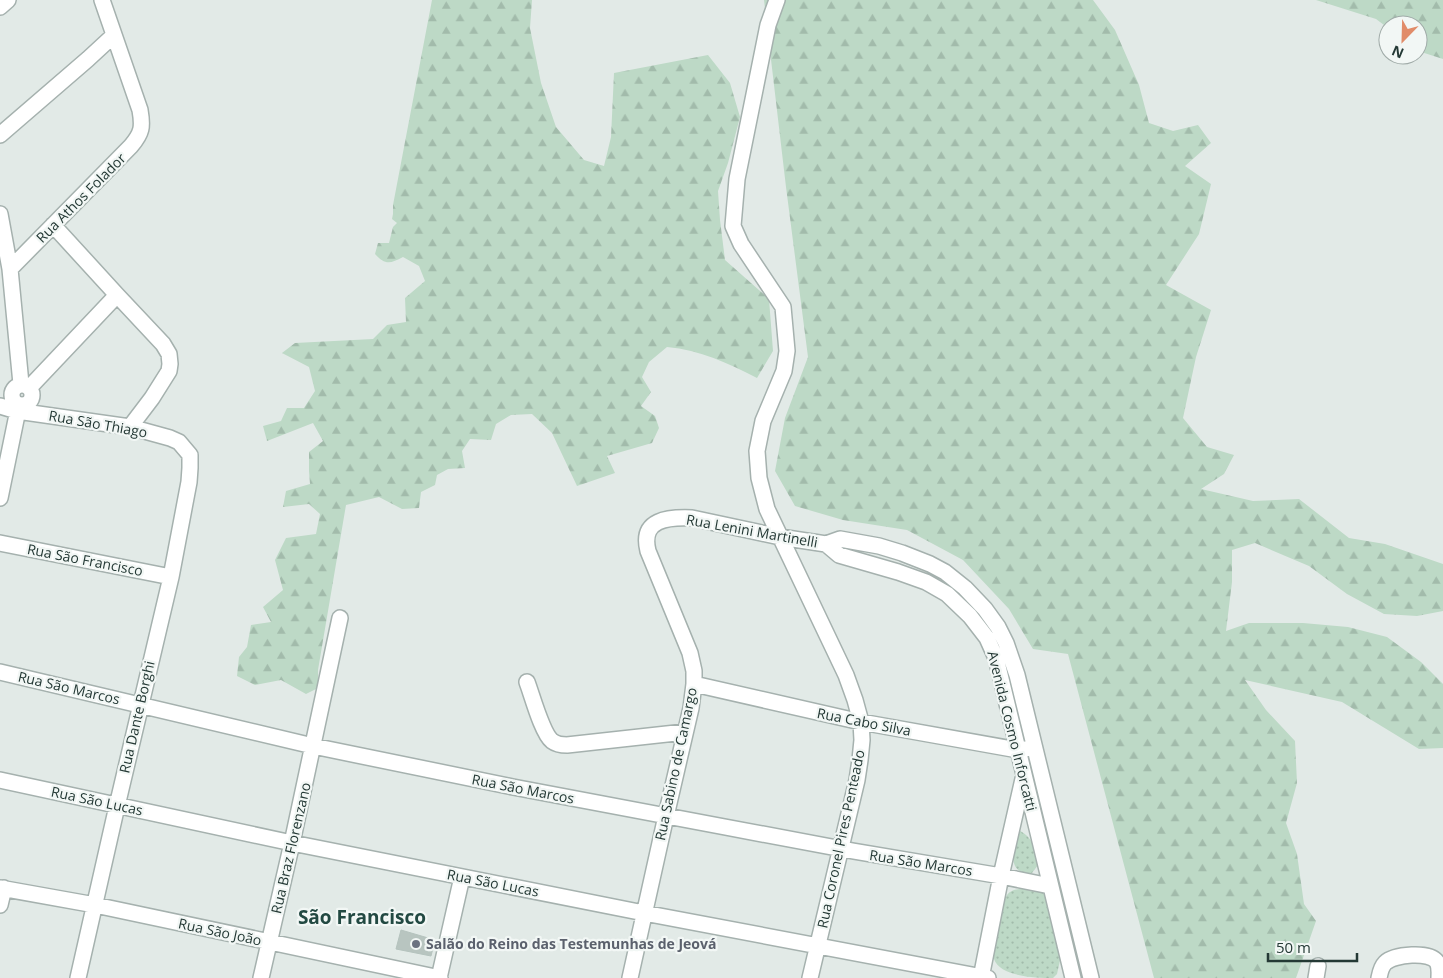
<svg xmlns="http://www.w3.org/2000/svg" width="1443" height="978" viewBox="0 0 1443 978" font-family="'Open Sans',sans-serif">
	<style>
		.grass { fill: url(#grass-dots) }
		.forest { fill: url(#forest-firs) }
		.building { fill: #b8c5c0; stroke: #b5c3be }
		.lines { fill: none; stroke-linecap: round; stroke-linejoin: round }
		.minor-casing { stroke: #a5b1ae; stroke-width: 18 }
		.minor { stroke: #fff; stroke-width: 15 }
		.worship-dot { fill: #6b7280; stroke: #f2f7f5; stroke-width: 2 }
		.labels { text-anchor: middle; stroke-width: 4.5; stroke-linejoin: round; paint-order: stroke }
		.street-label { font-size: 14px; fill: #243935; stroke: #f2f7f5 }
		.worship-label { font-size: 14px; font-weight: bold; fill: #5b616d; stroke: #f2f7f5; text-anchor: start }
		.district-label { font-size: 19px; font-weight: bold; fill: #224942; stroke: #f2f7f5 }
	</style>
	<defs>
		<pattern id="grass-dots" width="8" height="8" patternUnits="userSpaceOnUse" patternTransform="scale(1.25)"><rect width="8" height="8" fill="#bdd9c6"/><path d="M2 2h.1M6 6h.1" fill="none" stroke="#a2bbab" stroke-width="1.8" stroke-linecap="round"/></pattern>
		<pattern id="forest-firs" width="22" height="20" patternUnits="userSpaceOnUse" patternTransform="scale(1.25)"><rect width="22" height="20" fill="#bdd9c6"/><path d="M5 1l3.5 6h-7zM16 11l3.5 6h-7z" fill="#a2bbab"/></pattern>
	</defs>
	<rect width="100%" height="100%" fill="#e2eae7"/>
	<!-- grass -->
	<path class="grass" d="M1017,830C1027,832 1038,848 1039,858C1040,864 1036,868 1032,873C1005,875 1014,847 1017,830Z
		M1028,889L1039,890L1045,894L1061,956L1057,974L1053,978C1037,978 1000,977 994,959C991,950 996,937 998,928C1000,918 1001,904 1007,895C1012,888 1021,889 1028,889Z"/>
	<!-- forest -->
	<path class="forest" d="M432,0H532L530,28L541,83L556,127L584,160L604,166L611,137L614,73L708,55L730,83L740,117L728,163L718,191L720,220L725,260L769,299L773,351L757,378C728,363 700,350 667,347L649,362L642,377L651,392L641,406L655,416L659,428L652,443L607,456L615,473L577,486L552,433L532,414L511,415L496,424L491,440L470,439L462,451L465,468L448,469L437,475L435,485L421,492L419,508L402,509L379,497L346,505L318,670V688L306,694L281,680L255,685L237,676L239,657L247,647L251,625L271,622L263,607L283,590L275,560L286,538L316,534L320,514L309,504L283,507L286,491L310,484L309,471V452L323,441L313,423L267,441L263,426L281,421L287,408H304L315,391L309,367L282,353L295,343L373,339L387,325L406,322L405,298L425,281L419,266L403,257C390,264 385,265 375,254L378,243H389L393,227L397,223L392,219L393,214V205Z
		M764,0H1093L1115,30L1139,85L1149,123L1173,131L1198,125L1211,143L1185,166L1211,184L1199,234L1166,285L1211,310L1196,357L1183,418L1207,447L1234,455L1224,474L1201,489L1253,501L1299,499L1349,538L1385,544L1443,564V611L1417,616L1384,614L1347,594L1309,566L1255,543L1232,550V582L1226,631L1249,623H1303L1348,627L1387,637L1421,662L1443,684V748L1419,749L1342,702L1245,680L1266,710L1295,741L1297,783L1286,823L1297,854L1304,904L1316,921L1296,978H1154L1068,654L1033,649L1009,609L963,560L907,530L843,520L795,506L775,471L785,418L808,357L786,187Z
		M1316,0H1443V59L1418,51V25H1388V28L1376,19Z"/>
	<!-- building -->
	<path class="building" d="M401,930L435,940L431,956L396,949Z"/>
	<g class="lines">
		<defs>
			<path id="minor" d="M777,0L768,25L737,179L733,226L741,244L783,307L787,351L784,371L763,421L757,451L759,478L767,509L846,675L855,700L861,722L862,740L860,760L857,780L810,978
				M0,7L8,0
				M0,135L88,59L114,35
				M0,214L10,269L21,384
				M53,225L117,295L163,344L169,354L170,364L169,371L152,398L130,427
				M10,269L131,146C142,133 143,127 140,110L102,0
				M12 395a10 10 0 1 1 20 0a10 10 0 1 1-20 0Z
				M29,388L117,295
				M0,406L17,411L130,427L170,438L179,442L190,455V468L189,482L171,577L117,806L78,978
				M0,498L19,405
				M0,543L171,577
				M826,544L839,555L898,572L926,582L947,594L970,616L987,638L996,658L1073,978
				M0,672L313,746L513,787L725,827L853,851L1001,876L1050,886
				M527,682C532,695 542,733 552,741C556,744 562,745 567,745L685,732
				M694,684L861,722L1018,750L1026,749
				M0,780L292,843L644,913L988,978
				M0,888L95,905L440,978
				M0,905L4,888
				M261,978L292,843L340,618
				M439,978L462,877
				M630,978L666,816L691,708L694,684V671L690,653L648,551C640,519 668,517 692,518L780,537L826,544L840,539L879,546L902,553L930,564L945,572L965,588L985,609L998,627L1006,643L1017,675L1091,978
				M981,978L1001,876L1023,779
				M1316,978L1318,966
				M1379,978C1380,973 1381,967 1385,963C1394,954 1430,951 1437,962C1440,967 1439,973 1439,978"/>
		</defs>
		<!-- minor casing -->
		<use href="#minor" class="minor-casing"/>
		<!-- minor -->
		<use href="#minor" class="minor"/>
	</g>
	<!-- markers -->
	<circle class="worship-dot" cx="416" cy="944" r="5"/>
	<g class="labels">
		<!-- street labels -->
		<g class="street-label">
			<text transform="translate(81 198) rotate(-45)" y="5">Rua Athos Folador</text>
			<text transform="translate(98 424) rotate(10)" y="5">Rua São Thiago</text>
			<text transform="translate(752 531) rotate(10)" y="5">Rua Lenini Martinelli</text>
			<text transform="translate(85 560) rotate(11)" y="5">Rua São Francisco</text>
			<text transform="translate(69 688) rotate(13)" y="5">Rua São Marcos</text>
			<text transform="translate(137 717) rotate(-77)" y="5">Rua Dante Borghi</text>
			<text transform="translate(864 722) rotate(11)" y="5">Rua Cabo Silva</text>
			<text transform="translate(1012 731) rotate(76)" y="5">Avenida Cosmo Inforcatti</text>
			<text transform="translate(676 764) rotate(-78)" y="5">Rua Sabino de Camargo</text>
			<text transform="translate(523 789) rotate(11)" y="5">Rua São Marcos</text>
			<text transform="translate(97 801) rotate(12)" y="5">Rua São Lucas</text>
			<text transform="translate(841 839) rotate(-78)" y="5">Rua Coronel Pires Penteado</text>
			<text transform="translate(291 848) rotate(-77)" y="5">Rua Braz Florenzano</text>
			<text transform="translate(921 863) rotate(9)" y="5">Rua São Marcos</text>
			<text transform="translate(493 883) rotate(11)" y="5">Rua São Lucas</text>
			<text transform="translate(220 932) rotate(12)" y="5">Rua São João</text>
		</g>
		<!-- worship labels -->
		<g class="worship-label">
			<text x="426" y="949">Salão do Reino das Testemunhas de Jeová</text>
		</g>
		<!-- district labels -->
		<g class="district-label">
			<text x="362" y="924">São Francisco</text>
		</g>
	</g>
	<!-- north arrow -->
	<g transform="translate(1403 40) rotate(203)"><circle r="24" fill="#f2f7f5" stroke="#a0aba8"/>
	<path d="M0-4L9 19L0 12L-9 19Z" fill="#e18c69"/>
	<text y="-8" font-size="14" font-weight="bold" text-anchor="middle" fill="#243935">N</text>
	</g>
	<!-- scale -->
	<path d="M1268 953v8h89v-8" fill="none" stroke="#243935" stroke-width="2.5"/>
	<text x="1276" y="953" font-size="15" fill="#243935" stroke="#f2f7f5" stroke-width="4" paint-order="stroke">50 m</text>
</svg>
